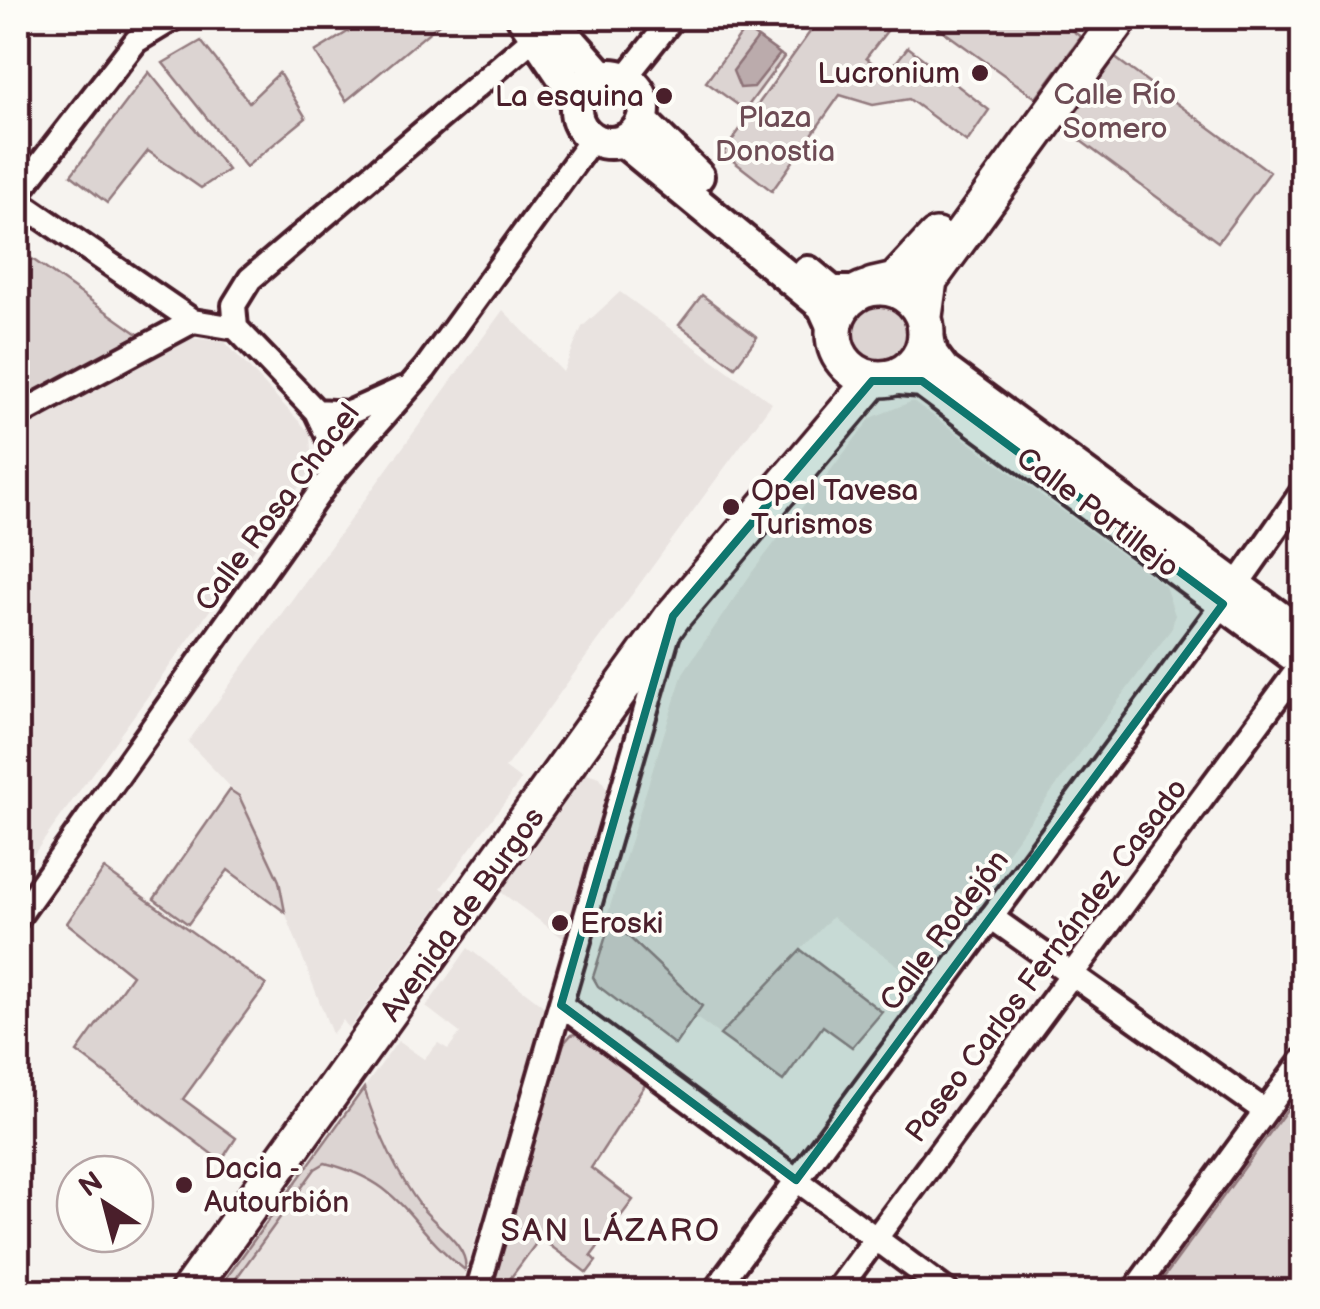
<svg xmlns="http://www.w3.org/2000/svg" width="1320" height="1309" viewBox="0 0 1320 1309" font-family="'Balsamiq Sans',sans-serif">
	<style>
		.built { fill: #e9e3e0 }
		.green { fill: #dcd4d2; stroke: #937a7e; stroke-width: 2.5 }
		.water { fill: #bbabac; stroke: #8e7378; stroke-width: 2.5 }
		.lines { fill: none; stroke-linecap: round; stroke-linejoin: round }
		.street-casing { stroke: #4a1f2b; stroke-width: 30 }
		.secondary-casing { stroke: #4a1f2b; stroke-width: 38 }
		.primary-casing { stroke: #4a1f2b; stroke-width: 42 }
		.street { stroke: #fdfcf7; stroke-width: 22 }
		.secondary { stroke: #fdfcf7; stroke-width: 30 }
		.primary { stroke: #fdfcf7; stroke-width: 35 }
		.marked { fill: #0f766e; fill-opacity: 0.2; stroke: #0f766e; stroke-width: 8; stroke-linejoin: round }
		.poi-dot { fill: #4a1f2b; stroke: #fdfcf7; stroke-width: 4 }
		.labels { text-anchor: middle; stroke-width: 8; stroke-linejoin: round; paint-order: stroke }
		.poi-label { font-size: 30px; fill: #4a1f2b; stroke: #fdfcf7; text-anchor: start }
		.park-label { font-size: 30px; fill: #6e4c55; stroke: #fdfcf7 }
		.street-label { font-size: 30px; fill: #4a1f2b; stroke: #fdfcf7 }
		.neighbourhood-label { font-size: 32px; letter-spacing: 2.5px; fill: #4a1f2b; stroke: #fdfcf7 }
	</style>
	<rect width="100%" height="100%" fill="#f6f3ef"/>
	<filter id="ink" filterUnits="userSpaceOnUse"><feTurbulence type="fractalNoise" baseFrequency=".01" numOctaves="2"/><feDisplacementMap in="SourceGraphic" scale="20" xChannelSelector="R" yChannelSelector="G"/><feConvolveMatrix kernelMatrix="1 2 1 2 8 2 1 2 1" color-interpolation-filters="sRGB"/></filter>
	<g filter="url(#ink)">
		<!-- built -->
		<path class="built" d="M620,292L772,403L505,768L521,780L441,888L448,892L349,1029L343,1020L332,1034L285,912L279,881L239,796L188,742L503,310L563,372L582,327Z
			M178,337L224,341L310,433L312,469L18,876V423Z
			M913,401L1165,586L1175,615L1172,628L915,978L832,917L720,1035L695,1017L702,1006L608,913L683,673L753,571L871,418Z
			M586,773L600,777L612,798L571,944L494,887L575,774Z
			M468,948L545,1007L460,1291L217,1292L398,1041L424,1059L438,1043L448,1049L460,1033L426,1007Z"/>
		<!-- green -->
		<path class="green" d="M345,18H442L444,20L346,101L315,52L354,28Z
			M820,18H897L866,58L887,74L908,47L989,110L967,142L909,99L873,105L840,95L772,191L723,153Z
			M925,18H1055L1081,37L1036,98Z
			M745,29L784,57L745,110L706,82Z
			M201,41L249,102L279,73L306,118L246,167L163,63Z
			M1099,46L1270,172L1218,242L1047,116Z
			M149,72L228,170L201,188L148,151L107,203L71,175Z
			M25,254L141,336L18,401V265Z
			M702,295L757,337L735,367L679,325Z
			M847 333a35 35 0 1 1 70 0a35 35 0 1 1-70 0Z
			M230,790L239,796L279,881L285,912L228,870L188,924L154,899Z
			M104,869L266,985L183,1099L236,1138L221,1161L77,1052L132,975L67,923Z
			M611,920L702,1006L675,1045L598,986L593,977Z
			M801,950L882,1012L852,1047L823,1026L783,1081L720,1035Z
			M582,1033L647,1082L591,1168L633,1200L591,1256L596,1261L587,1273L540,1238L501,1291H495L492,1278L564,1043L571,1035Z
			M364,1088C377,1130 395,1172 422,1208C435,1225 470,1247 465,1270C406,1225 408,1184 325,1163L315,1169L227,1291H217Z
			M1302,1089V1291H1154Z"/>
		<!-- water -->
		<path class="water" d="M758,38L780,54L754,87L740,88L733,71Z"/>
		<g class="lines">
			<defs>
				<path id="street" d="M625,78L673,18
					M18,193L136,41L174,18
					M18,201L193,321L236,328L316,411L332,445V475
					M236,328L234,305L250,279L536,36
					M316,411L349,413L402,389
					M18,415L193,321
					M1236,586L1302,492
					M18,917L332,475L425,369L592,139
					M991,917L1265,1111
					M561,1005L948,1292
					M477,1292L667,637
					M714,1292L1223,604
					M836,1292L1302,664
					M1133,1292L1302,1061"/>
				<path id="secondary" d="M523,18L577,98
					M550,18L601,75
					M576 109a34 34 0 1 1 68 0a34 34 0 1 1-68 0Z
					M642,121L698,176
					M623,141L823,306L833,328
					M808,272L832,292H857
					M927,332L932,354L944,370L1302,634
					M888,378L922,381L1302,662"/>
				<path id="primary" d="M873,286L895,281L936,237
					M834 333a46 46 0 1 1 92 0a46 46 0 1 1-92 0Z
					M924,316L929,280L1120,18
					M188,1292L673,616L872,381"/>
			</defs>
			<!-- street casing -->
			<use href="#street" class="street-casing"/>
			<!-- secondary casing -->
			<use href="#secondary" class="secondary-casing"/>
			<!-- primary casing -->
			<use href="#primary" class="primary-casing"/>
			<!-- street -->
			<use href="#street" class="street"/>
			<!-- secondary -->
			<use href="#secondary" class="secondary"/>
			<!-- primary -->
			<use href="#primary" class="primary"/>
		</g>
	</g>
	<!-- marked area -->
	<path class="marked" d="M872,381H922L1223,604L796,1180L561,1005L673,616Z"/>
	<!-- markers -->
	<g class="poi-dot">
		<circle cx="980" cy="73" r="10"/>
		<circle cx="664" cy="96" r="10"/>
		<circle cx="731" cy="507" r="10"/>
		<circle cx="560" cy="923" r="10"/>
		<circle cx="184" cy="1185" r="10"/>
	</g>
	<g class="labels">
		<!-- poi labels -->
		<g class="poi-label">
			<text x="960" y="83" text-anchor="end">Lucronium</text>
			<text x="644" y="106" text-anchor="end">La esquina</text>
			<text x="751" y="500">Opel Tavesa<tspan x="751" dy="34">Turismos</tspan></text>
			<text x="580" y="933">Eroski</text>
			<text x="204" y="1178">Dacia -<tspan x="204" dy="34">Autourbión</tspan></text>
		</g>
		<!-- park labels -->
		<g class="park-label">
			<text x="1115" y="104">Calle Río<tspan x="1115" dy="34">Somero</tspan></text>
			<text x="775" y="127">Plaza<tspan x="775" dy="34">Donostia</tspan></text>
		</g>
		<!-- street labels -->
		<g class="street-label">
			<text transform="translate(277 507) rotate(-53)" y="10">Calle Rosa Chacel</text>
			<text transform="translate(1098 512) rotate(37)" y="10">Calle Portillejo</text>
			<text transform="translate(462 914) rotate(-54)" y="10">Avenida de Burgos</text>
			<text transform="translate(944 930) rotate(-53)" y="10">Calle Rodejón</text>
			<text transform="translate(1046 960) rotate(-53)" y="10">Paseo Carlos Fernández Casado</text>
		</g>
		<!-- neighbourhood labels -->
		<g class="neighbourhood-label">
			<text x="611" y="1241">SAN LÁZARO</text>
		</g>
	</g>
	<!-- margin -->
	<rect width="1320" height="1309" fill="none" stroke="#fdfcf7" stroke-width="60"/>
	<rect x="30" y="30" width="1260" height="1249" fill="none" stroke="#4a1f2b" stroke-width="4" filter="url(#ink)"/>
	<!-- north arrow -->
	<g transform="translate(105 1204) rotate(324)"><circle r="48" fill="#fdfcf7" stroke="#b5a4a5" stroke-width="2.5"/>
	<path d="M0-8L18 38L0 25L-18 38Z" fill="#4a1f2b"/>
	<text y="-15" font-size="28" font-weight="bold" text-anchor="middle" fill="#4a1f2b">N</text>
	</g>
</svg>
